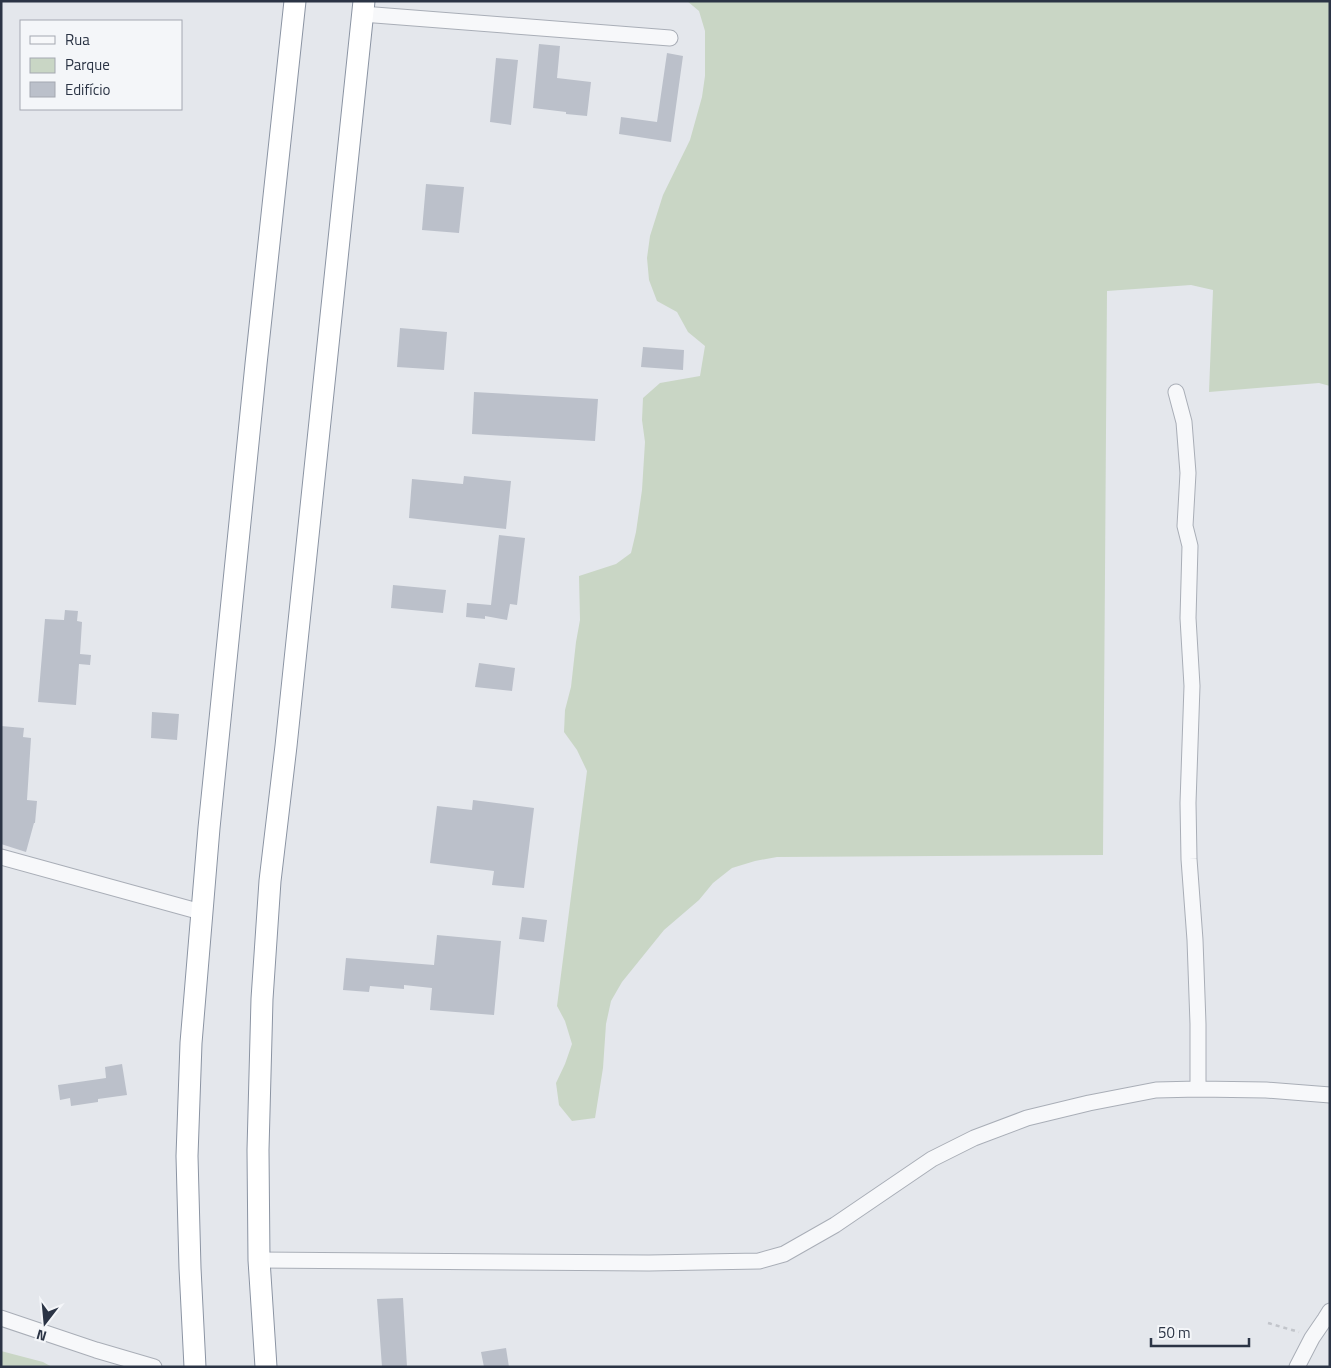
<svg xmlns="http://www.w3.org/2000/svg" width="1331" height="1368" viewBox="0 0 1331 1368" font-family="'Titillium Web',sans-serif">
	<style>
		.green { fill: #c9d6c5 }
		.building { fill: #bbc0ca }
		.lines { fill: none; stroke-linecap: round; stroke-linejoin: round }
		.minor-casing { stroke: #a9aeb7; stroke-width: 17 }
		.highway-casing { stroke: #8b94a3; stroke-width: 23 }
		.path { stroke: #c2c5cb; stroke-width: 2.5; stroke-dasharray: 4 4; stroke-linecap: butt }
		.minor { stroke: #f7f8fa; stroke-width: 15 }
		.highway { stroke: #fff; stroke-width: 21 }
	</style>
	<rect width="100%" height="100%" fill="#e4e7ec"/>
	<!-- green -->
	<path class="green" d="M687,1H1330V386L1319,383L1209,392L1213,290L1191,285L1107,291L1103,855L777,857L755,861L732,868L713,883L699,900L664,930L622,982L611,1001L606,1024L603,1068L595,1118L572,1121L559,1105L556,1083L565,1064L572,1044L565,1021L557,1006L587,771L577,750L564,732L565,710L571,687L576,642L580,620L579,576L616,564L631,553L636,532L642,490L645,442L642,420L643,398L660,383L700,376L705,346L688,332L677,312L657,301L649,280L647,258L650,236L663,195L690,140L702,97L705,76V31L699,11Z
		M1,1351L43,1362L52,1367H1Z"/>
	<!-- building -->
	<path class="building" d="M539,44L560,46L557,78L591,82L587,116L566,114V112L533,108Z
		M667,53L683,56L671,142L619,134L621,117L657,122Z
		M496,58L518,60L511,125L490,122Z
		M426,184L464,187L459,233L422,230Z
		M400,328L447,332L444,370L397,367Z
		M643,347L684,350L683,370L641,367Z
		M474,392L598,399L595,441L472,434Z
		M464,476L511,481L506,529L409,518L412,479L463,484Z
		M499,535L525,538L517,605L510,604L507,620L485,616V619L466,617L467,603L491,605Z
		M393,585L446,590L443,613L391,608Z
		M65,610L78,611L77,621L82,622L80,654L91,655L90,665L79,664L76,705L38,702L45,619L64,620Z
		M479,663L515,668L512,691L475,687Z
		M152,712L179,714L177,740L151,738Z
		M1,726L24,728L23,737L31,738L27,800L37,801L35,823H34L26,852L1,844Z
		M473,800L534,808L524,888L492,885L494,871L430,863L437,806L472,810Z
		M522,917L547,920L544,942L519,939Z
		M437,935L501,941L494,1015L430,1010L432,988L404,985V989L370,986L369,992L343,990L346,958L434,965Z
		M122,1064L127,1095L98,1099V1102L71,1106L70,1098L60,1100L58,1085L106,1078L105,1067Z
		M403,1298L407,1367H382L377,1299Z
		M506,1348L509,1367H484L481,1352Z"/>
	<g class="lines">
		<defs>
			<path id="minor" d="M362,14L670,38
				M1176,392L1184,422L1188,473L1185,526L1190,546L1188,618L1192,686L1188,803L1189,859L1195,940L1198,1024V1089
				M1,857L201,912
				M259,1260L649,1263L759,1261L784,1254L835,1225L932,1159L974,1138L1027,1118L1089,1103L1156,1090L1198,1089L1266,1090L1330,1095
				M1,1318L96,1350L154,1367
				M1297,1367L1312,1338L1325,1319L1330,1311"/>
			<path id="highway" d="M195,1367L190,1268L187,1156L191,1043L209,828L256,364L295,1
				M266,1367L259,1260L258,1150L262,999L270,881L286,746L364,1"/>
		</defs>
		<!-- minor casing -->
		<use href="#minor" class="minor-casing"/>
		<!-- highway casing -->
		<use href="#highway" class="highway-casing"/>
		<!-- path -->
		<path class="path" d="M1268,1323L1299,1332"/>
		<!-- minor -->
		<use href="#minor" class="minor"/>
		<!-- highway -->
		<use href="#highway" class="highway"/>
	</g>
	<!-- border -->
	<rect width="1331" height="1368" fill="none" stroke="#2b3445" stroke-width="5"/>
	<!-- legend -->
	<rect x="20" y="20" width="162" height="90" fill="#f4f6f9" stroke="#a4a8b1"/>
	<rect x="30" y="36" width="25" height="8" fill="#f7f8fa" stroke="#a4a8b1"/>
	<text x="65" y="45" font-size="15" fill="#2b3445">Rua</text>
	<rect x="30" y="58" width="25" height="15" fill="#c9d6c5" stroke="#a4a8b1"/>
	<text x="65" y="70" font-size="15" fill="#2b3445">Parque</text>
	<rect x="30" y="82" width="25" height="15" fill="#bbc0ca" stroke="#a4a8b1"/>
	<text x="65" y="95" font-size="15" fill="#2b3445">Edifício</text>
	<!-- north arrow -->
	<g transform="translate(45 1323) rotate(196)" stroke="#f4f6f9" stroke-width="4" paint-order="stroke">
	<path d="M0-4L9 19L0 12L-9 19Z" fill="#2b3445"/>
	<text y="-8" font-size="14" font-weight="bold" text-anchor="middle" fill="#2b3445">N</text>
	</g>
	<!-- scale -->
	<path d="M1151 1338v8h98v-8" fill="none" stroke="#2b3445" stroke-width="2.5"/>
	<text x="1158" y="1338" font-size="15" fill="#2b3445" stroke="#f4f6f9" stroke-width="4" paint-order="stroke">50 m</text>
</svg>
